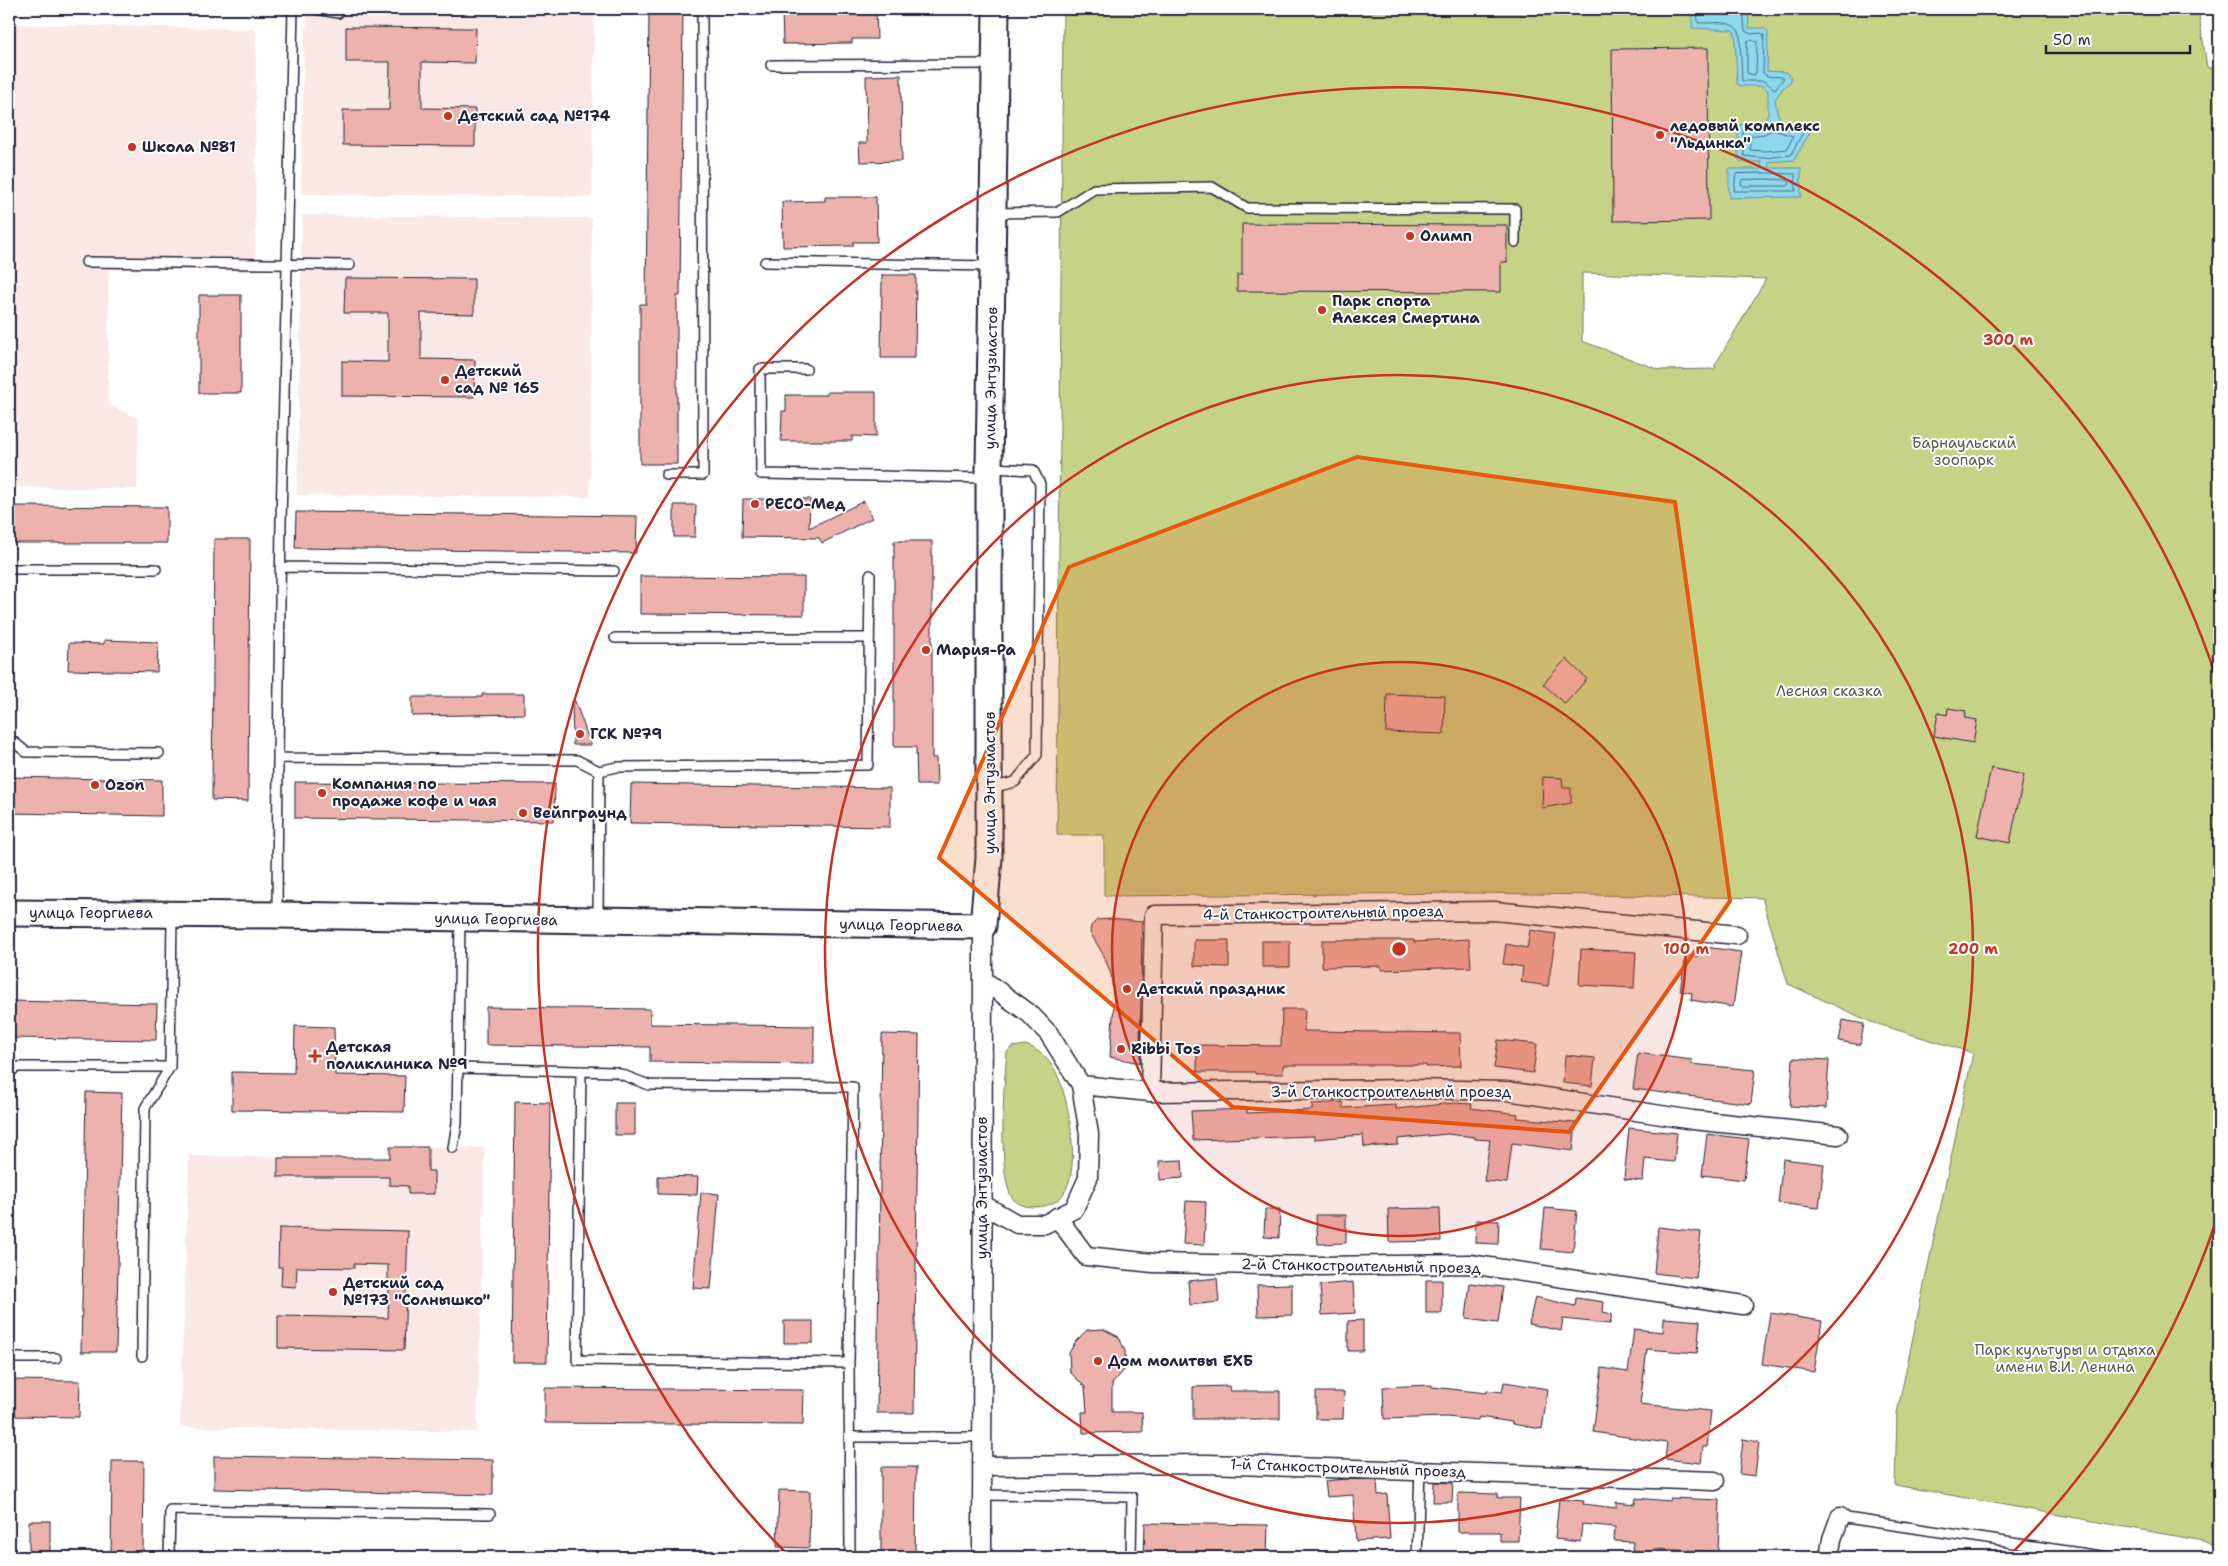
<svg xmlns="http://www.w3.org/2000/svg" width="2228" height="1566" viewBox="0 0 2228 1566" font-family="'Shantell Sans',sans-serif">
	<style>
		.built { fill: #fae8e6 }
		.green { fill: #c6d387; stroke: #747a61; fill-rule: evenodd }
		.water { fill: #8cd8ec; stroke: #628fa5 }
		.lines { fill: none; stroke-linecap: round; stroke-linejoin: round }
		.shore { stroke: #4c6b82; stroke-width: 1 }
		.building { fill: #edb2ac; stroke: #22223b }
		.lane-casing { stroke: #22223b; stroke-width: 12 }
		.street-casing { stroke: #22223b; stroke-width: 21 }
		.secondary-casing { stroke: #22223b; stroke-width: 29 }
		.lane { stroke: #fff; stroke-width: 9 }
		.street { stroke: #fff; stroke-width: 18 }
		.secondary { stroke: #fff; stroke-width: 25 }
		.marked { fill: #e8590c; fill-opacity: 0.2; stroke: #e8590c; stroke-width: 4; stroke-linejoin: round }
		.ring { fill: none; stroke: #c8321e; stroke-width: 2.5 }
		.poi-dot { fill: #c8321e; stroke: #fff; stroke-width: 2 }
		.labels { text-anchor: middle; stroke-width: 4; stroke-linejoin: round; paint-order: stroke }
		.poi-label { font-size: 15px; font-weight: bold; fill: #22223b; stroke: #fff; text-anchor: start }
		.street-label { font-size: 15px; fill: #22223b; stroke: #fff }
		.park-label { font-size: 15px; fill: #535752; stroke: #fff }
		.centre { fill: #c8321e; stroke: #fff; stroke-width: 2.5 }
		.ring-label { font-size: 15px; text-anchor: middle; font-weight: bold; fill: #c8321e; stroke: #fff; stroke-width: 4; stroke-linejoin: round; paint-order: stroke }
	</style>
	<rect width="100%" height="100%" fill="#fff"/>
	<filter id="ink" filterUnits="userSpaceOnUse"><feTurbulence type="fractalNoise" baseFrequency=".02" numOctaves="2"/><feDisplacementMap in="SourceGraphic" scale="10" xChannelSelector="R" yChannelSelector="G"/><feConvolveMatrix kernelMatrix="1 2 1 2 8 2 1 2 1" color-interpolation-filters="sRGB"/></filter>
	<g filter="url(#ink)">
		<!-- built -->
		<path class="built" d="M309,9H594L592,197L301,194L304,38Z
			M9,24L256,29L255,271L109,269L108,404L139,419L137,489L9,487Z
			M302,215L592,218L590,497L297,495Z
			M428,1147L485,1148L477,1432L180,1427L189,1156L390,1158Z"/>
		<!-- green -->
		<path class="green" d="M1063,9H2198L2207,67L2219,70V1544L1895,1485L1897,1413L1973,1053L1871,1022L1788,984L1762,898L1476,893L1104,896V835H1057ZM1582,273L1766,279L1715,365V369L1660,370L1582,341Z
			M1026,1045C1038,1049 1050,1060 1056,1072C1069,1097 1084,1178 1059,1199C1052,1205 1042,1207 1034,1207C1026,1207 1019,1205 1013,1199C997,1178 1004,1080 1007,1052L1012,1047Z"/>
		<!-- water -->
		<path class="water" d="M1692,9H1748L1749,28H1764L1768,31L1767,71L1785,72L1791,77V81L1784,87L1775,99C1778,127 1785,124 1809,124L1812,129L1794,160L1769,162V168H1801V197L1729,198V169H1762L1761,162H1741L1738,159V125L1762,123L1768,114V91L1763,86H1741L1737,84L1735,34L1733,30L1692,28Z"/>
		<g class="lines">
			<!-- shore -->
			<path class="shore" d="M1697,9L1698,23C1713,24 1734,18 1740,34L1742,81H1764L1775,89L1784,78C1777,74 1770,80 1763,73L1764,35L1761,33L1751,34L1745,31L1743,9
				M1750,40L1757,42L1756,73L1754,75L1747,73V42Z
				M1772,120L1786,129L1804,130L1791,155L1765,158L1744,156L1743,130L1764,128Z
				M1773,130L1793,136L1787,149L1765,151L1750,150V136L1764,134Z
				M1767,173L1795,174L1796,191H1734L1736,174Z
				M1765,179L1788,180L1790,184L1787,186H1743L1741,184L1742,180Z"/>
		</g>
		<!-- building -->
		<path class="building" d="M649,9H683L680,296H677V464H640V304H646Z
			M782,9H876L877,39H852V43L783,44Z
			M346,27L476,28L475,63L422,62V108L475,109V146L343,145V110H389L390,62H346Z
			M1708,48L1709,220L1613,221L1612,49Z
			M901,75L902,161L860,162L859,143H867L866,76Z
			M825,197H876L877,242H853V246L783,247L782,202L825,201Z
			M1242,224L1507,225V262H1501V292L1237,291V275H1242Z
			M882,275H916L915,358H881Z
			M345,278L474,279V314L421,313V359L475,360L474,397L342,396V361L388,362V313H344Z
			M199,295H241V393H199Z
			M827,392H876V437L852,436V441H781L782,411H786V395H827Z
			M743,499H810L809,528L864,501L872,518L822,543L819,538L742,537Z
			M674,505H696L695,537H674Z
			M9,506L167,507V543H9Z
			M296,512L637,516L636,553L295,548Z
			M214,539H250L248,801L212,800Z
			M894,541H932V758H936L937,785H917L916,747H894Z
			M640,576L804,577V615L640,614Z
			M104,640L158,642L157,672L68,670L69,643L104,644Z
			M1566,659L1587,679L1565,704L1543,684Z
			M482,694H524V714L412,716V697H482Z
			M1387,694L1445,696L1444,734L1386,732Z
			M575,701L591,745H573L572,702Z
			M1948,708L1966,711L1965,718L1977,720L1973,743L1934,736L1938,713L1947,715Z
			M1991,768L2024,775L2010,843L1977,836Z
			M9,777L162,780V816L9,813Z
			M1543,777L1562,778L1563,788H1571V803L1542,808Z
			M295,782L555,784L554,821L295,818Z
			M631,784L890,788V827L630,823Z
			M1111,919L1142,922L1140,1063L1110,1057L1114,1004L1111,974L1104,956L1090,932L1091,926L1097,920Z
			M1530,930L1556,934L1548,986L1521,982L1523,967L1503,964L1506,944L1527,948Z
			M1469,939L1471,967L1381,970V966L1322,967V940H1414V942Z
			M1194,940H1229V967L1194,966Z
			M1262,941H1290V967H1262Z
			M1699,946L1741,952L1733,1007L1691,1000L1692,993L1680,991L1686,955L1697,957Z
			M1581,949L1636,952L1634,988L1579,985Z
			M9,1001L157,1004L156,1040L9,1038Z
			M486,1007L650,1009V1024L814,1026V1064L650,1062V1047L486,1045Z
			M1282,1009H1305L1304,1031L1460,1033L1461,1066L1426,1067V1065H1283V1074H1255V1072H1197V1045L1281,1046Z
			M1843,1020L1864,1024L1860,1045L1839,1041Z
			M295,1026L334,1027L335,1075L405,1076L404,1112L232,1110V1072L294,1073Z
			M882,1034L919,1035L914,1413H877Z
			M1498,1040L1537,1044L1533,1073L1494,1068Z
			M1638,1053L1692,1060L1691,1064L1755,1070L1751,1104L1633,1089Z
			M1565,1055L1595,1058L1592,1086L1563,1083Z
			M1793,1058L1829,1060L1826,1108L1790,1106Z
			M86,1092L122,1093L116,1352H81Z
			M515,1102L550,1103L547,1362H512Z
			M1343,1102V1108L1396,1105V1109L1454,1103L1472,1104L1471,1108L1518,1114L1517,1118L1576,1123L1573,1151L1512,1143L1507,1183L1484,1181L1490,1140L1475,1139V1137L1447,1134L1398,1139V1145L1364,1147L1363,1135L1314,1139V1136L1193,1140L1191,1111L1247,1109V1113L1312,1110V1104Z
			M615,1103H635V1135H615Z
			M1629,1128L1677,1133L1674,1162L1645,1159L1643,1181L1624,1179Z
			M1707,1134L1749,1139L1744,1180L1702,1175Z
			M390,1147H428V1171H434V1194H408V1186L389,1185V1177H278V1158H390Z
			M1783,1159L1824,1164L1819,1208L1778,1203Z
			M1182,1160L1183,1178L1160,1180L1159,1161Z
			M658,1176L698,1177L697,1195L658,1194Z
			M701,1192L719,1194L711,1289L693,1288Z
			M1186,1201L1206,1202L1204,1245L1183,1244Z
			M1440,1208L1441,1241L1389,1242L1388,1209Z
			M1545,1208L1577,1211L1573,1252L1541,1249Z
			M1265,1209H1280L1279,1238L1264,1237Z
			M1316,1215H1346V1243L1318,1244Z
			M1476,1220L1499,1221L1498,1244L1475,1243Z
			M1658,1227L1701,1232L1696,1278L1654,1273Z
			M279,1228L408,1231L404,1350L278,1348V1316L388,1318L389,1289H388V1265L354,1264V1268L297,1267L296,1287L281,1286L282,1267H278Z
			M1217,1278L1219,1302L1190,1305L1188,1281Z
			M1426,1280H1442V1313H1426Z
			M1353,1282L1355,1313L1322,1315L1320,1285Z
			M1470,1283L1503,1287L1498,1323L1466,1319Z
			M1292,1284V1315L1258,1316L1257,1285Z
			M1535,1297L1575,1306L1576,1298L1604,1302L1603,1312L1612,1314L1610,1324L1563,1319L1561,1331L1529,1324Z
			M1770,1313L1822,1321L1814,1372L1762,1364Z
			M1664,1318L1700,1321L1697,1353L1647,1349L1640,1404L1711,1411L1707,1447H1703L1701,1463L1665,1459L1667,1443L1593,1432L1602,1368L1628,1372L1634,1329L1663,1332Z
			M1363,1320V1351H1348V1321Z
			M784,1321H813V1343H784Z
			M1103,1329L1119,1337L1125,1351L1126,1368L1112,1384V1412H1142L1143,1432L1083,1433L1082,1412H1087L1085,1387L1070,1372L1069,1353L1076,1341L1087,1330Z
			M9,1380L80,1381L79,1417L9,1416Z
			M1504,1382L1548,1389L1542,1429L1512,1424V1422L1479,1417L1478,1420L1446,1417L1384,1419L1383,1387L1432,1385V1387L1487,1393V1390L1502,1392Z
			M1229,1386L1230,1391H1280V1419H1193V1387Z
			M545,1388L804,1390L803,1425L545,1423Z
			M1316,1392H1344L1343,1419H1316Z
			M1743,1439L1759,1442L1755,1476L1739,1474Z
			M214,1456L493,1460V1495L214,1489Z
			M112,1461H144L143,1557H111Z
			M881,1467H916L915,1557H881Z
			M1345,1479L1377,1480L1378,1495L1387,1494L1390,1539L1356,1541L1353,1495L1327,1497L1325,1481Z
			M1434,1482L1453,1483L1452,1502H1433Z
			M779,1490L810,1491L809,1548L777,1547Z
			M1458,1493L1498,1494V1498H1520L1518,1541H1500V1532H1458Z
			M1636,1498L1669,1501L1670,1498L1720,1500L1718,1552L1653,1549V1552L1632,1550L1633,1542L1614,1541L1615,1527L1582,1524L1580,1542L1555,1539L1559,1499L1584,1501L1583,1504L1616,1508V1502L1635,1504Z
			M29,1521H50V1557H29Z
			M1145,1523L1268,1525L1267,1557H1144Z"/>
		<g class="lines">
			<defs>
				<path id="lane" d="M293,9L281,522L278,758L577,760L599,771L617,767L868,765L870,575
					M316,9L338,13
					M771,65L993,64
					M994,213L1058,212L1094,189L1212,187L1247,208L1515,209V242
					M86,262L350,265
					M765,262L990,266
					M806,369H760L761,474L987,478
					M666,475H703L702,9
					M280,567L614,571
					M9,569H156
					M615,638H869
					M9,738L26,752L159,753
					M990,788L1015,782L1037,755L1040,484L1033,470L991,468
					M277,915L278,758
					M598,917L599,771
					M458,1068L615,1072L649,1085L853,1087L849,1363L577,1360L581,1071
					M9,1072L18,1067H170
					M453,1148L457,1123L460,919
					M142,1356L145,1108L170,1067L172,916
					M9,1358H56
					M849,1363L850,1557
					M850,1437H981
					M982,1495L1132,1497L1131,1557
					M1840,1517L2107,1557
					M169,1557L170,1510L490,1514
					M1417,1557L1420,1470"/>
				<path id="street" d="M1081,1085L1150,1092L1154,915L1494,911L1737,935
					M1150,1092L1413,1089L1507,1091L1693,1120L1838,1135
					M982,1204L1017,1224H1045L1074,1209L1088,1178L1089,1134L1081,1085L1049,1034L1030,1014L983,980
					M1057,1217L1086,1256L1153,1263L1317,1266L1470,1264L1743,1305
					M982,1466L1207,1464L1715,1481
					M982,1557L983,926
					M1829,1557L1832,1539L1840,1517"/>
				<path id="secondary" d="M9,913L277,915L983,926L989,858V468L996,9"/>
			</defs>
			<!-- lane casing -->
			<use href="#lane" class="lane-casing"/>
			<!-- street casing -->
			<use href="#street" class="street-casing"/>
			<!-- secondary casing -->
			<use href="#secondary" class="secondary-casing"/>
			<!-- lane -->
			<use href="#lane" class="lane"/>
			<!-- street -->
			<use href="#street" class="street"/>
			<!-- secondary -->
			<use href="#secondary" class="secondary"/>
		</g>
	</g>
	<!-- marked area -->
	<path class="marked" d="M1357,457L1675,502L1730,901L1569,1132L1233,1107L939,858L1069,567Z"/>
	<!-- distance rings -->
	<circle cx="1399" cy="949" r="287" fill="#c8321e" fill-opacity=".12"/>
	<g class="ring">
		<circle cx="1399" cy="949" r="287"/>
		<circle cx="1399" cy="949" r="574"/>
		<path d="M2218 1215A861 861 0 0 1 2013 1552M785 1552A861 861 0 1 1 2218 683"/>
	</g>
	<!-- markers -->
	<g class="poi-dot">
		<circle cx="448" cy="116" r="5"/>
		<circle cx="1660" cy="135" r="5"/>
		<circle cx="132" cy="147" r="5"/>
		<circle cx="1410" cy="236" r="5"/>
		<circle cx="1322" cy="310" r="5"/>
		<circle cx="445" cy="380" r="5"/>
		<circle cx="755" cy="504" r="5"/>
		<circle cx="926" cy="650" r="5"/>
		<circle cx="580" cy="734" r="5"/>
		<circle cx="95" cy="785" r="5"/>
		<circle cx="322" cy="793" r="5"/>
		<circle cx="523" cy="813" r="5"/>
		<circle cx="1127" cy="989" r="5"/>
		<circle cx="1121" cy="1049" r="5"/>
		<path d="M312.5 1048.5h5v5h5v5h-5v5h-5v-5h-5v-5h5z"/>
		<circle cx="333" cy="1292" r="5"/>
		<circle cx="1098" cy="1361" r="5"/>
	</g>
	<g class="labels">
		<!-- poi labels -->
		<g class="poi-label">
			<text x="458" y="121">Детский сад №174</text>
			<text x="1670" y="131">ледовый комплекс<tspan x="1670" dy="17">"Льдинка"</tspan></text>
			<text x="142" y="152">Школа №81</text>
			<text x="1420" y="241">Олимп</text>
			<text x="1332" y="306">Парк спорта<tspan x="1332" dy="17">Алексея Смертина</tspan></text>
			<text x="455" y="376">Детский<tspan x="455" dy="17">сад № 165</tspan></text>
			<text x="765" y="509">РЕСО-Мед</text>
			<text x="936" y="655">Мария-Ра</text>
			<text x="590" y="739">ГСК №79</text>
			<text x="332" y="789">Компания по<tspan x="332" dy="17">продаже кофе и чая</tspan></text>
			<text x="105" y="790">Ozon</text>
			<text x="533" y="818">Вейпграунд</text>
			<text x="1137" y="994">Детский праздник</text>
			<text x="326" y="1052">Детская<tspan x="326" dy="17">поликлиника №9</tspan></text>
			<text x="1131" y="1054">Ribbi Tos</text>
			<text x="343" y="1288">Детский сад<tspan x="343" dy="17">№173 "Солнышко"</tspan></text>
			<text x="1108" y="1366">Дом молитвы ЕХБ</text>
		</g>
		<!-- street labels -->
		<g class="street-label">
			<text transform="translate(991 378) rotate(-89)" y="5">улица Энтузиастов</text>
			<text transform="translate(990 783) rotate(-90)" y="5">улица Энтузиастов</text>
			<text x="91" y="918">улица Георгиева</text>
			<text transform="translate(1323 913) rotate(-1)" y="5">4-й Станкостроительный проезд</text>
			<text transform="translate(496 919) rotate(1)" y="5">улица Георгиева</text>
			<text transform="translate(901 925) rotate(1)" y="5">улица Георгиева</text>
			<text x="1391" y="1097">3-й Станкостроительный проезд</text>
			<text transform="translate(982 1188) rotate(-90)" y="5">улица Энтузиастов</text>
			<text transform="translate(1361 1266) rotate(1)" y="5">2-й Станкостроительный проезд</text>
			<text transform="translate(1348 1468) rotate(2)" y="5">1-й Станкостроительный проезд</text>
		</g>
		<!-- park labels -->
		<g class="park-label">
			<text x="1964" y="448">Барнаульский<tspan x="1964" dy="17">зоопарк</tspan></text>
			<text x="1829" y="696">Лесная сказка</text>
			<text x="2065" y="1355">Парк культуры и отдыха<tspan x="2065" dy="17">имени В.И. Ленина</tspan></text>
		</g>
	</g>
	<circle cx="1399" cy="949" r="8" class="centre"/>
	<g class="ring-label">
		<text x="2008" y="345">300 m</text>
		<text x="1686" y="954">100 m</text>
		<text x="1973" y="954">200 m</text>
	</g>
	<!-- margin -->
	<rect width="2228" height="1566" fill="none" stroke="#fff" stroke-width="30"/>
	<rect x="15" y="15" width="2198" height="1536" fill="none" stroke="#22223b" stroke-width="2" filter="url(#ink)"/>
	<!-- scale -->
	<path d="M2046 45v8h144v-8" fill="none" stroke="#22223b" stroke-width="2.5"/>
	<text x="2053" y="45" font-size="15" fill="#22223b" stroke="#ffffff" stroke-width="4" paint-order="stroke">50 m</text>
</svg>
